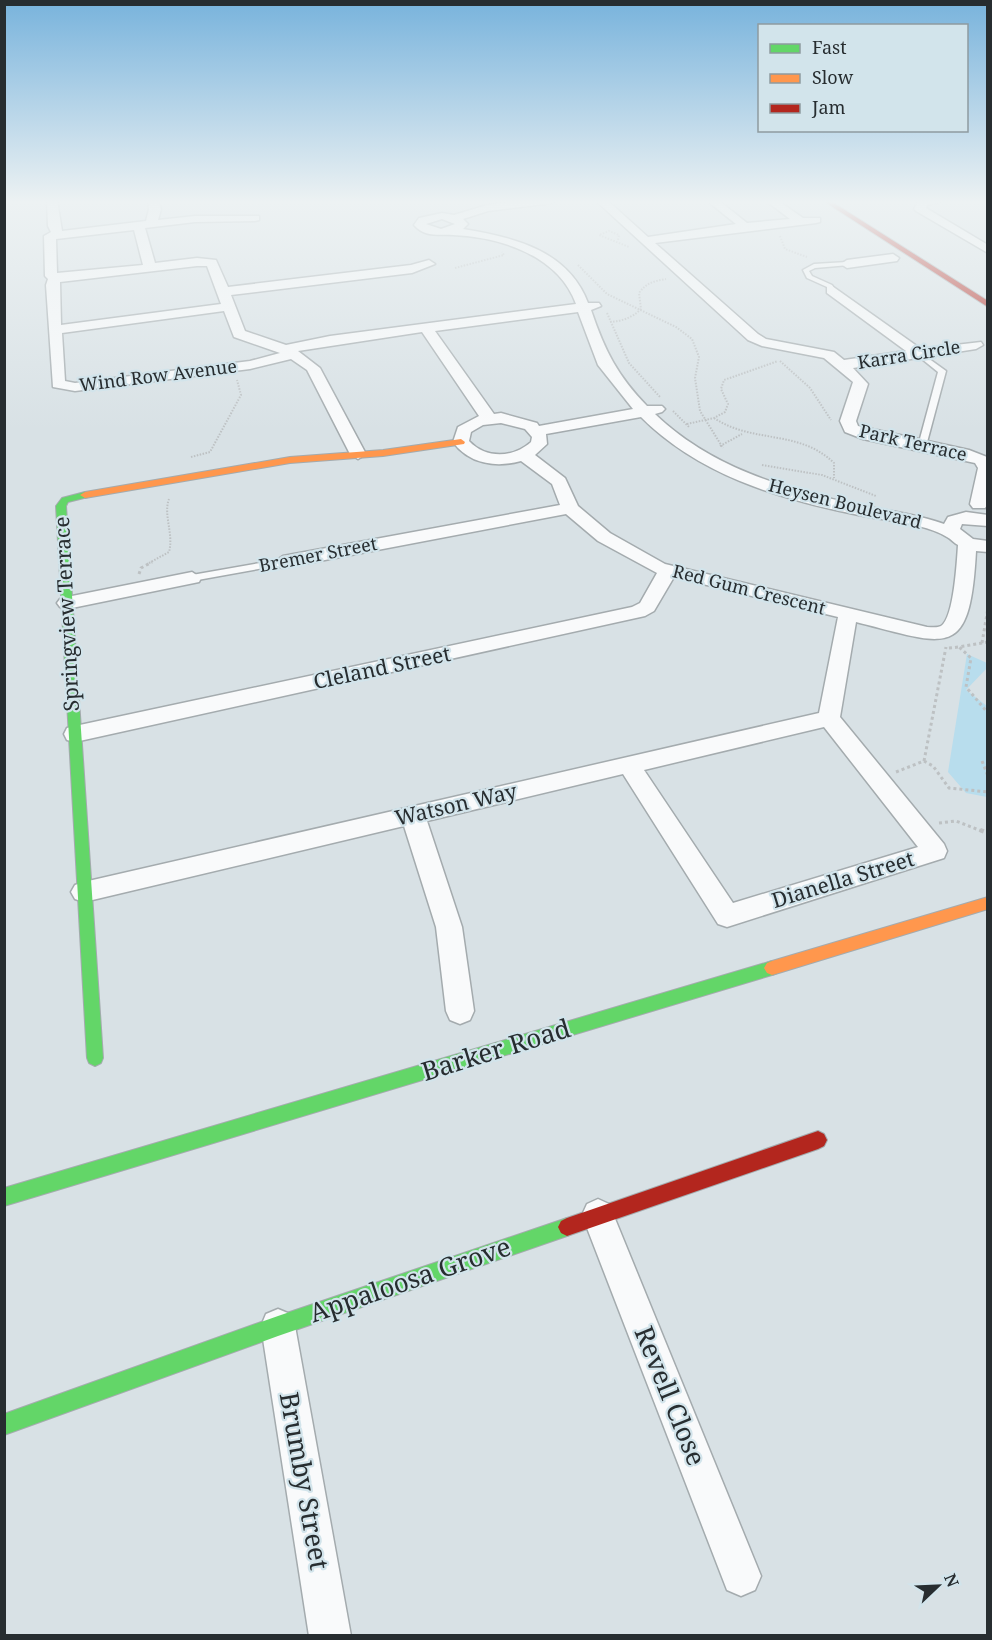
<svg xmlns="http://www.w3.org/2000/svg" width="992" height="1640" viewBox="0 0 992 1640" font-family="'Noto Serif',serif">
	<style>
		.green { fill: #b8dded }
		.lines { fill: none; stroke-linecap: round; stroke-linejoin: round }
		.lane-casing { stroke: #a4abae; stroke-width: 3 }
		.street-casing { stroke: #a4abae; stroke-width: 3 }
		.fast-casing { stroke: #a4abae; stroke-width: 2 }
		.slow-casing { stroke: #a4abae; stroke-width: 2 }
		.jam-casing { stroke: #a4abae; stroke-width: 2 }
		.path-far2 { stroke: #bdc1c3; stroke-width: 2; stroke-dasharray: 1.5 1.5; stroke-linecap: butt }
		.path-far1 { stroke: #bdc1c3; stroke-width: 3; stroke-dasharray: 3 3; stroke-linecap: butt }
		.path { stroke: #bdc1c3; stroke-width: 4.5; stroke-dasharray: 4 4; stroke-linecap: butt }
		.lane { fill: #f9fafb; fill-rule: evenodd }
		.street { fill: #f9fafb; fill-rule: evenodd }
		.fast { fill: #63d668; fill-rule: evenodd }
		.slow { fill: #ff974d; fill-rule: evenodd }
		.jam { fill: #b3261e; fill-rule: evenodd }
		.labels { text-anchor: middle; stroke-width: 4.5; stroke-linejoin: round; paint-order: stroke }
		.far-street-label { font-size: 18px; fill: #272d30; stroke: #d2e4eb }
		.street-label { font-size: 21px; fill: #272d30; stroke: #d2e4eb }
		.near-street-label { font-size: 26px; fill: #272d30; stroke: #d2e4eb }
	</style>
	<rect width="100%" height="100%" fill="#d8e1e5"/>
	<!-- green -->
	<path class="green" d="M967,654L987,663V668L966,690L987,706V797L966,793L948,772Z"/>
	<g class="lines">
		<defs>
			<path id="lane" d="M847,262L849,265L815,268L809,271L812,276L832,285L835,290L832,292L827,287L807,278L803,270L814,264Z
				M917,353H921L946,371L926,446L922,448L918,446L938,372L917,355Z
				M283,559L286,560V564L192,581L187,578L192,575Z"/>
			<path id="street" d="M47,200H57L62,231L146,221L149,209L148,200H158L161,209L158,220L195,216H259V220L255,221L195,222L145,228L155,263L197,258L216,260L228,287L411,265L429,260L435,264L412,273L231,295L245,331L286,345L330,336L576,304C559,256 501,237 453,235C439,234 425,238 414,225L419,218L442,213L454,215L487,205L525,200H557L552,203L488,211L463,219L468,224L463,229C513,237 568,250 588,303H599L601,306L591,310C605,351 617,375 647,406H662L665,409L662,412L655,414C710,467 786,490 859,505C887,511 917,514 944,524L948,517L966,512L988,515V526L962,524L960,529L973,539L988,541V552L976,551C970,662 948,645 856,622L840,717L944,844L947,851L944,858L727,927L718,924L623,774L427,821L462,927L474,1011L470,1020L460,1024L450,1020L446,1011L436,927L404,826L84,902L75,899L71,892L75,885L84,882L819,713L838,617L674,577L654,611L645,616L75,742L67,740L64,734L67,728L75,726L632,607L640,603L657,573L598,541L566,514L283,568L276,566L274,562L283,556L560,505L552,484L521,461C496,468 469,464 453,442L458,427L479,416L422,332L298,351L320,368L366,454L358,459L350,454L307,370L291,359L250,369L75,391L53,387L46,285L48,279L45,276L44,236L51,232L48,226ZM442,219L455,224L441,229L426,224ZM134,230L143,265L57,273L56,239ZM197,266H207L221,304L61,325L60,282ZM224,311L234,337L280,353L250,361L75,383L65,381L62,333ZM578,312L598,365L633,409L539,426L537,423L501,413L494,414L435,331ZM641,417C698,474 776,498 854,514C880,520 925,523 947,537C951,539 954,543 958,545C957,560 954,618 941,626C937,628 932,627 927,627L665,564L610,533L578,506L565,478L535,455L547,444L546,434ZM501,423L525,429L532,437L531,442C513,458 486,459 469,441L471,432L483,425ZM824,727L918,847L733,903L644,770Z
				M595,200H607L648,237L736,224L706,200H718L747,223L790,219L765,200H777L803,218H820V222L816,223L655,243L758,334L766,339L834,352L844,360L906,351L827,293V287L832,286L921,349L981,342L983,345L976,349L853,368L868,384L856,421L858,426L969,450L987,457L988,504L985,508H973L970,504L978,468L975,463L863,439L845,432L840,421L853,382L824,358L762,346L748,340Z
				M919,200H947L927,205L926,208L988,245V253L916,211L914,209Z
				M893,254L899,258L897,261L847,268L841,264L847,260Z
				M192,572L201,578L199,582L67,609L60,607L57,603L60,599L67,597Z
				M598,1199L609,1204L761,1576L755,1590L741,1596L727,1590L582,1215L587,1204Z
				M278,1309L290,1314L295,1326L351,1636H309L261,1326L266,1314Z"/>
			<path id="fast" d="M85,492L88,493V497L68,502L66,506L103,1058L101,1063L95,1066L89,1063L87,1058L56,506L62,498Z
				M772,961L777,963L780,968L777,973L772,975L4,1206V1188Z
				M567,1218L573,1221L576,1227L573,1233L567,1236L278,1336L4,1435V1414L278,1316Z"/>
			<path id="slow" d="M461,439L465,442L464,444L383,456L290,463L85,498L80,495L85,492L290,457L383,450Z
				M988,897V909L772,975L767,973L764,968L767,963L772,961Z"/>
			<path id="jam" d="M822,200H829L988,301V307Z
				M818,1131L824,1134L827,1140L824,1146L818,1149L567,1236L561,1233L558,1227L561,1221L567,1218Z"/>
		</defs>
		<!-- lane casing -->
		<use href="#lane" class="lane-casing"/>
		<!-- street casing -->
		<use href="#street" class="street-casing"/>
		<!-- fast casing -->
		<use href="#fast" class="fast-casing"/>
		<!-- slow casing -->
		<use href="#slow" class="slow-casing"/>
		<!-- jam casing -->
		<use href="#jam" class="jam-casing"/>
		<!-- path-far2 -->
		<path class="path-far2" d="M954,201L962,200
			M780,236L785,249L807,257
			M618,240L619,235L609,231L599,235L629,247
			M578,265L607,294L676,327L692,339L699,357L695,378L700,411L723,448
			M455,268L504,255L502,252
			M607,313L629,363L660,397
			M610,322C622,321 632,318 641,309L639,293C646,283 654,281 666,279
			M780,361L810,388L831,420
			M673,411L689,427
			M714,418C753,444 799,429 834,463V478
			M687,424L714,418L725,412L728,404L721,389L724,380L778,361
			M720,446L742,434
			M191,457L210,452L241,395L237,380
			M762,465L822,475L876,496
			M149,563L169,552C174,534 163,515 169,499"/>
		<!-- path-far1 -->
		<path class="path-far1" d="M139,574L141,568L152,562
			M988,642L959,647L971,658L966,687L988,713
			M982,643L988,608
			M949,648L959,647
			M924,761L946,647
			M982,761L988,776
			M896,772L924,761L933,766L949,788L988,792
			M939,823L956,821L984,832"/>
		<!-- path -->
		<path class="path" d="M980,830L988,833"/>
		<!-- lane -->
		<use href="#lane" class="lane"/>
		<!-- street -->
		<use href="#street" class="street"/>
		<!-- fast -->
		<use href="#fast" class="fast"/>
		<!-- slow -->
		<use href="#slow" class="slow"/>
		<!-- jam -->
		<use href="#jam" class="jam"/>
	</g>
	<!-- sky -->
	<linearGradient id="sky" x2="0" y2="1"><stop stop-color="#78b3dc"/><stop offset="0.47" stop-color="#edf2f3"/><stop offset="1" stop-color="#edf2f3" stop-opacity="0"/></linearGradient>
	<rect width="992" height="430" fill="url(#sky)"/>
	<g class="labels">
		<!-- far-street labels -->
		<g class="far-street-label">
			<text transform="translate(909 355) rotate(-9)" y="6">Karra Circle</text>
			<text transform="translate(158 376) rotate(-7)" y="6">Wind Row Avenue</text>
			<text transform="translate(913 443) rotate(13)" y="6">Park Terrace</text>
			<text transform="translate(845 504) rotate(14)" y="6">Heysen Boulevard</text>
			<text transform="translate(318 555) rotate(-11)" y="6">Bremer Street</text>
			<text transform="translate(749 590) rotate(14)" y="6">Red Gum Crescent</text>
		</g>
		<!-- street labels -->
		<g class="street-label">
			<text transform="translate(67 614) rotate(-93)" y="7">Springview Terrace</text>
			<text transform="translate(382 668) rotate(-12)" y="7">Cleland Street</text>
			<text transform="translate(456 805) rotate(-13)" y="7">Watson Way</text>
			<text transform="translate(843 880) rotate(-17)" y="7">Dianella Street</text>
		</g>
		<!-- near-street labels -->
		<g class="near-street-label">
			<text transform="translate(496 1050) rotate(-17)" y="9">Barker Road</text>
			<text transform="translate(410 1280) rotate(-19)" y="9">Appaloosa Grove</text>
			<text transform="translate(670 1396) rotate(68)" y="9">Revell Close</text>
			<text transform="translate(304 1481) rotate(80)" y="9">Brumby Street</text>
		</g>
	</g>
	<!-- border -->
	<rect width="992" height="1640" fill="none" stroke="#272d30" stroke-width="12"/>
	<!-- legend -->
	<rect x="758" y="24" width="210" height="108" fill="#d2e4eb" stroke="#8e9ba0" stroke-width="1.5"/>
	<rect x="770" y="44" width="30" height="9" fill="#63d668" stroke="#8e9ba0" stroke-width="1.5"/>
	<text x="812" y="54" font-size="18" fill="#272d30">Fast</text>
	<rect x="770" y="74" width="30" height="9" fill="#ff974d" stroke="#8e9ba0" stroke-width="1.5"/>
	<text x="812" y="84" font-size="18" fill="#272d30">Slow</text>
	<rect x="770" y="104" width="30" height="9" fill="#b3261e" stroke="#8e9ba0" stroke-width="1.5"/>
	<text x="812" y="114" font-size="18" fill="#272d30">Jam</text>
	<!-- north arrow -->
	<g transform="translate(938 1586) rotate(67)" stroke="#d2e4eb" stroke-width="4.5" paint-order="stroke">
	<path d="M0-4.5L10 22L0 15L-10 22Z" fill="#272d30"/>
	<text y="-9" font-size="16" font-weight="bold" text-anchor="middle" fill="#272d30">N</text>
	</g>
</svg>
